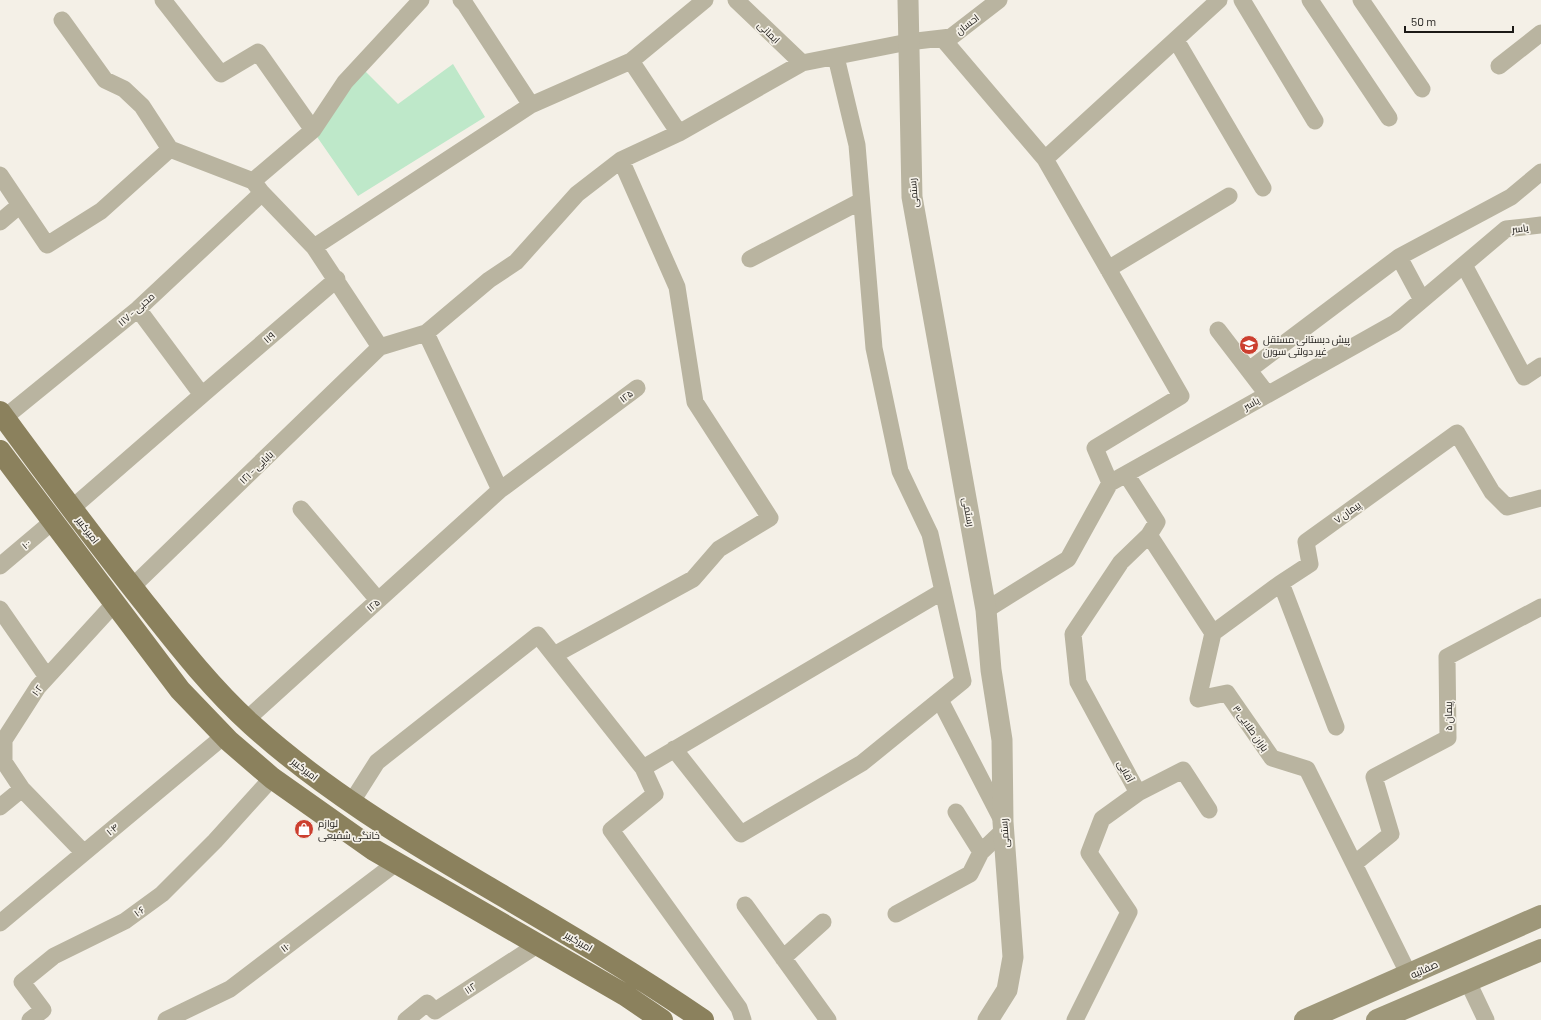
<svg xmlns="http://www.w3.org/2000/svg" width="1541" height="1020" viewBox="0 0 1541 1020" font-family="Barlow,Cairo,sans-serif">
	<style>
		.green { fill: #bee8c9 }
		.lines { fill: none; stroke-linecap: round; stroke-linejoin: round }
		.minor { stroke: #b9b4a0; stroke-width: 17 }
		.tertiary { stroke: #b9b4a0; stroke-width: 21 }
		.secondary { stroke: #9e9779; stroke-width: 22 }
		.primary { stroke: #8b815d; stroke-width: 22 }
		.labels { text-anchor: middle; stroke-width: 3.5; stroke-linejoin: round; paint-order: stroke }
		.street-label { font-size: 10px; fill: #1c1a17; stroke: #f4f0e7 }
		.poi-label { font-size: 10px; fill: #1c1a17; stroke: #f4f0e7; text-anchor: start }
	</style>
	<rect width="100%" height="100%" fill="#f4f0e7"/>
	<!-- green -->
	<path class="green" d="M453,64L485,117L358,196L313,131L360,66L398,104Z"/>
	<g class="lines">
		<!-- minor -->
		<path class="minor" d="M163,0L221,74L258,52L313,130
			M421,0L345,82L313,130L253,181L262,193L314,247L380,347L426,333L489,280L516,262L577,194L621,160L679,133L802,63L908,42L951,37L999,0
			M736,0L802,63
			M1242,0L1315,121
			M1310,0L1389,118
			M1361,0L1422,89
			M62,20L105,80L124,89L142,106L170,149L253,181
			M942,38L1045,159L1219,0
			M1176,40L1263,188
			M631,61L679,133
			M1499,66L1541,33
			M531,105L631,61L705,0
			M1045,159L1181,396L1095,448L1110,483
			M0,175L47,245L101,211L170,149
			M0,222L20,205
			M314,247L531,105L465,4L461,0
			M750,259L861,201
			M1464,265L1524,377L1541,366
			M1108,269L1229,196
			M1422,300L1399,257L1511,197L1541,172
			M138,309L202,395L337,279
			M1218,330L1267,394
			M1249,370L1399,257
			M4,418L138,309L262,193
			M500,490L637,388
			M71,509L202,395
			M301,509L378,600
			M1149,535L1213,633L1198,699L1227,693L1272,758L1307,769L1409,975
			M0,566L52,522
			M132,587L380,347
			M0,609L47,677
			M986,610L1068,559L1110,483L1395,323L1506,229L1541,225
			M1213,633L1281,583
			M554,655L693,579L719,549L770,518L695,402L677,287L621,160
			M940,700L1003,822
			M246,720L500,490L426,333
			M1336,727L1281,583L1310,564L1306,542L1457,433L1492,492L1507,507L1541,498
			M674,749L741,834L862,763L963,681L943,591
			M643,768L655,794L611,830L739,1008L743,1020
			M22,789L84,853
			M1138,793L1183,770L1209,810
			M351,803L377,762L538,635L643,768L943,591L930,534L900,471L874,348L857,145L836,57
			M0,807L22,789L4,762V740L38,687L114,604
			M956,812L981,852L1003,831
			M1354,864L1391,834L1374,777L1448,738L1447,657L1541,607
			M745,905L828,1020
			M896,914L970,874L981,852
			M0,923L224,736
			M783,958L823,922
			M1468,982L1486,1020
			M30,1020L43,1010L22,982L54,956L125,921L162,894L215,841L272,778
			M166,1020L230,989L396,863
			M406,1020L427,1003L435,1011L537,945
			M1075,1020L1129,912L1089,853L1102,819L1138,793L1078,682L1073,634L1121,562L1149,535L1157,522L1126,474"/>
		<!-- tertiary -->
		<path class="tertiary" d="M908,0L912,197L986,610L991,670L1002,740L1003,822L1013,957L1007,990L988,1020"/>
		<!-- secondary -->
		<path class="secondary" d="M1305,1020L1541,916
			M1377,1020L1541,950"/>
		<!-- primary -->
		<path class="primary" d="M0,412C47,476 94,539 143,601C177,644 211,688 252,725C323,789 404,838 486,886C559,929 633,972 703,1020
			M0,451L180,690L229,741L272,778L374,850L625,995L662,1020"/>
	</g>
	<!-- icons -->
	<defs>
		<symbol id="school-disc" viewBox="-11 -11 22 22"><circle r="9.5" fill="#cc3f2f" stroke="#f4f0e7"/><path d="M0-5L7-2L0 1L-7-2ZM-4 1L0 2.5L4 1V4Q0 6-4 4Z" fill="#fff"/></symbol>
		<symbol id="shop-disc" viewBox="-11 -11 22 22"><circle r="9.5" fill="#cc3f2f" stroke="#f4f0e7"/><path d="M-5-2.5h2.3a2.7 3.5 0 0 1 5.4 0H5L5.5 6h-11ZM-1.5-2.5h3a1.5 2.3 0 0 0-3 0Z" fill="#fff"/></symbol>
	</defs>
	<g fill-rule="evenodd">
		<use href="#school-disc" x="1238" y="334" width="22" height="22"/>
		<use href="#shop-disc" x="293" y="818" width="22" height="22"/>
	</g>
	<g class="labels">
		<!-- street labels -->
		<g class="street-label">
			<text transform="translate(967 24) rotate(-38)" y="4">احسان</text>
			<text transform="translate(769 32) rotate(44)" y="4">ایمانی</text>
			<text transform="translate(913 193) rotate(-95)" y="4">رستمی</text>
			<text transform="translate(1520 228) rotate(-7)" y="4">یاسر</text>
			<text transform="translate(136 309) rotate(-41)" y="4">محبی - ۱۱۷</text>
			<text transform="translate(269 337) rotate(-41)" y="4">۱۱۹</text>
			<text transform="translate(626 396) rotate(-37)" y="4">۱۲۵</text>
			<text transform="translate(1251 403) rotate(-29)" y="4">یاسر</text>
			<text transform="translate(256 467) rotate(-44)" y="4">بابایی - ۱۲۱</text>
			<text transform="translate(969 512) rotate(80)" y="4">رستمی</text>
			<text transform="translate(1347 512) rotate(-36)" y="4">پیمان ۷</text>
			<text transform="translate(88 530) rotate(53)" y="4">امیرکبیر</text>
			<text transform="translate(26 544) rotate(-40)" y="4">۱۰۰</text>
			<text transform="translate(373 605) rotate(-42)" y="4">۱۲۵</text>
			<text transform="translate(37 690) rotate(-54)" y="4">۱۰۲</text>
			<text transform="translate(1448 716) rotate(-91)" y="4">پیمان ۵</text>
			<text transform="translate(1251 728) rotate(55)" y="4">باران طلایی ۳</text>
			<text transform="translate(305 769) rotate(38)" y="4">امیرکبیر</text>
			<text transform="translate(1126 771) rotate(62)" y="4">آقایی</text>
			<text transform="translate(112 829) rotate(-40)" y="4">۱۰۴</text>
			<text transform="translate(1004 833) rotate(-94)" y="4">رستمی</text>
			<text transform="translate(139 911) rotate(-36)" y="4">۱۰۶</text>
			<text transform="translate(579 941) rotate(31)" y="4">امیرکبیر</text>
			<text transform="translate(285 947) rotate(-37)" y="4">۱۱۰</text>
			<text transform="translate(1424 969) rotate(-24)" y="4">صفائیه</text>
			<text transform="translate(470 988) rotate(-33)" y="4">۱۱۲</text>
		</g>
		<!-- poi labels -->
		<g class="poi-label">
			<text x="1263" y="343">پیش دبستانی مستقل<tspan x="1263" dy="12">غیر دولتی سورن</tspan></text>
			<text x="318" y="827">لوازم<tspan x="318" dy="12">خانگی شفیعی</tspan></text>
		</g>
	</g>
	<!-- scale -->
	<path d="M1405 26v6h108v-6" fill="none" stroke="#1c1a17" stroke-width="2"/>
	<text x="1411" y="26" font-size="12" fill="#1c1a17" stroke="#f4f0e7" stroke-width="3" paint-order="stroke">50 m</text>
</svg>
